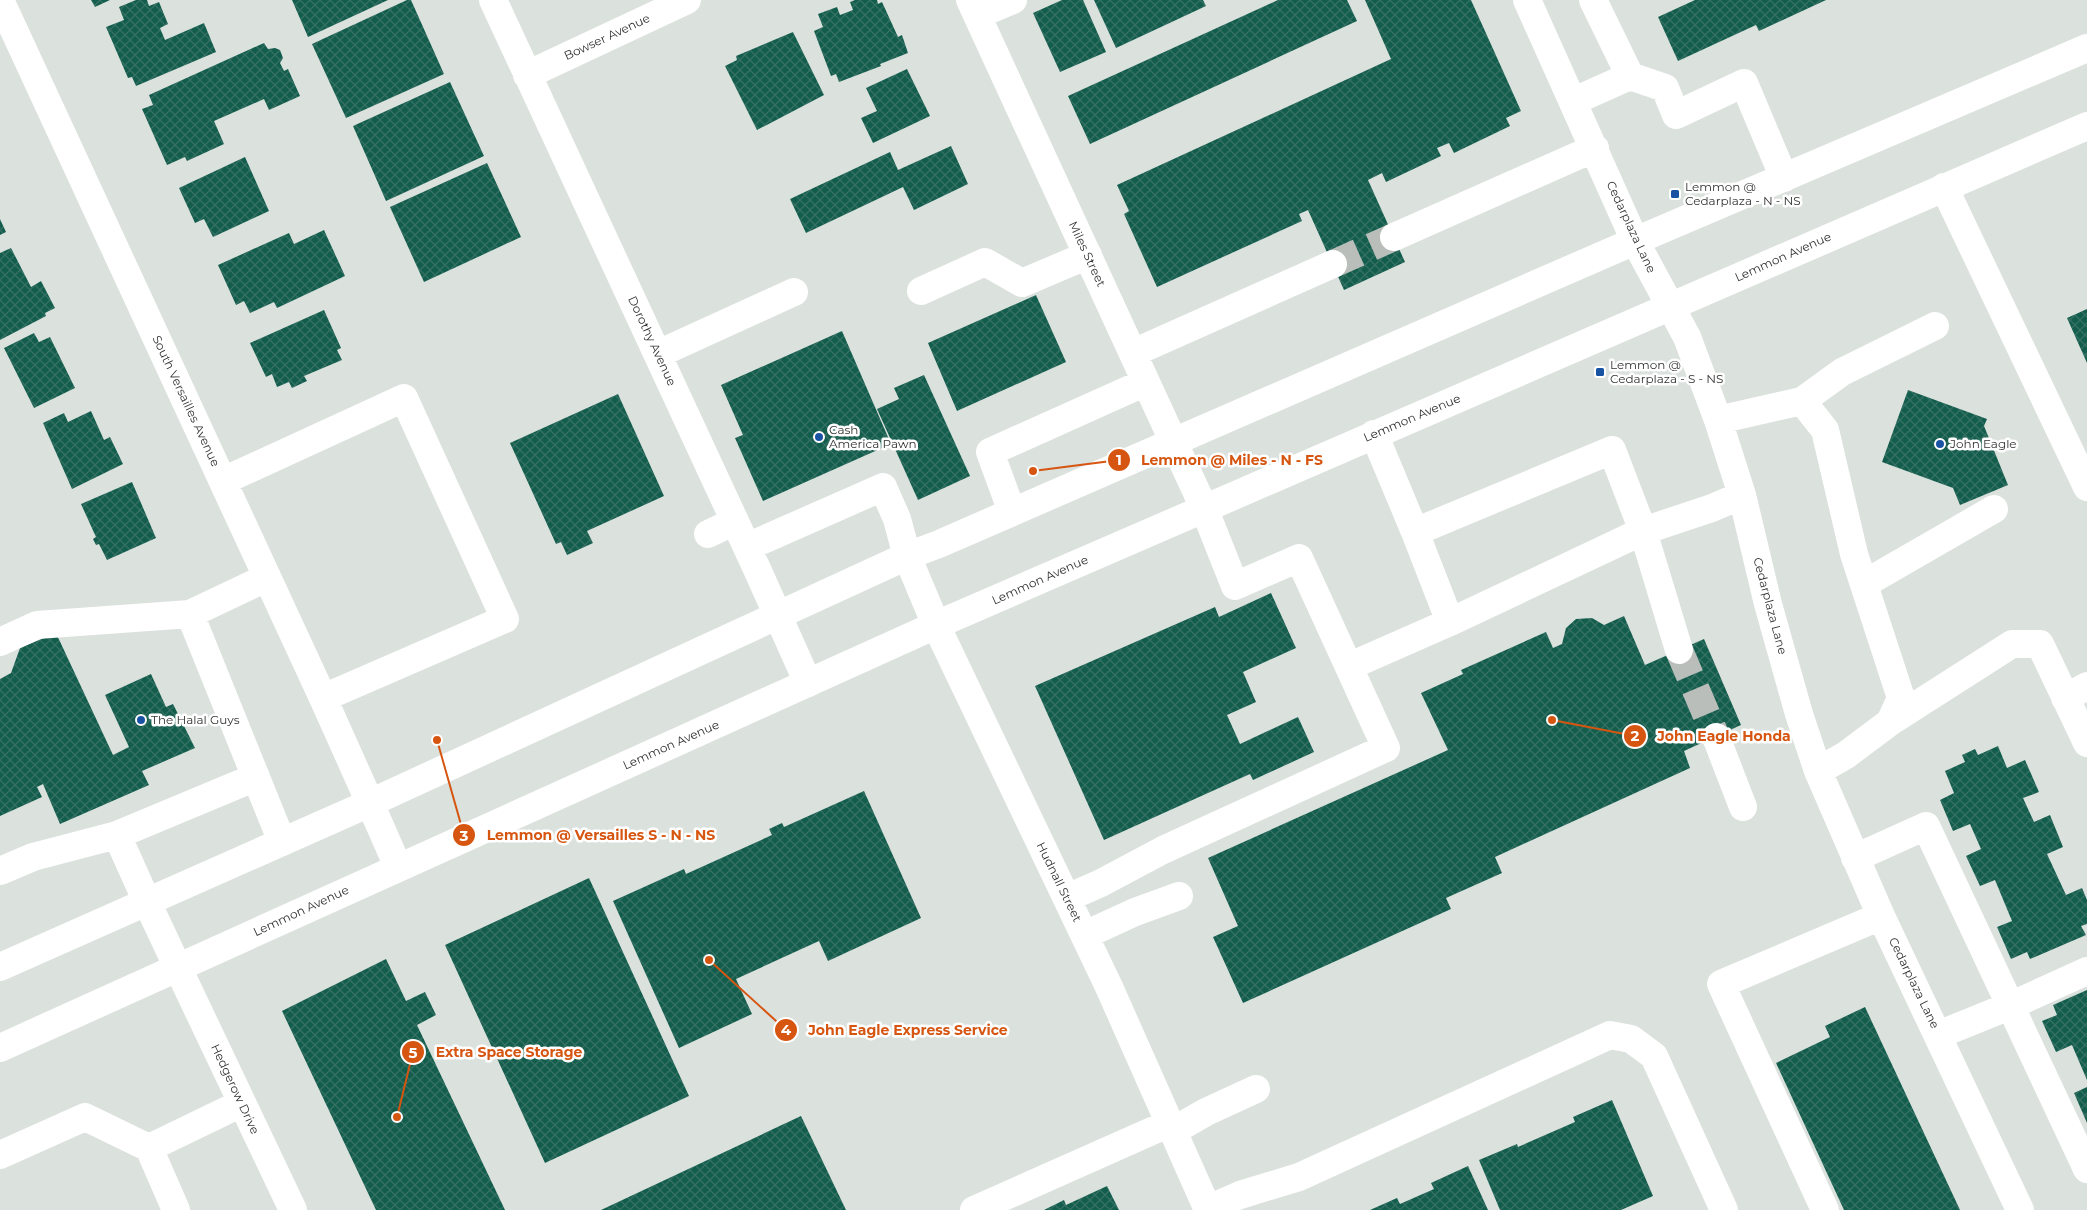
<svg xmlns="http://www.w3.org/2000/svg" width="2087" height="1210" viewBox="0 0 2087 1210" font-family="Montserrat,sans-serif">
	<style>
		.building { fill: url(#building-cross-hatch) }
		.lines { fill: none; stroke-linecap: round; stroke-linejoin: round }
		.minor-tunnel { stroke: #b9bebb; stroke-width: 28; stroke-dasharray: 28 14; stroke-linecap: butt }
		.minor { stroke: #fff; stroke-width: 28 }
		.major { stroke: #fff; stroke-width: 28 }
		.poi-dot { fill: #1952a3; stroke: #fff; stroke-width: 2 }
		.labels { text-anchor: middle; stroke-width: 5; stroke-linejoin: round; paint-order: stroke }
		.street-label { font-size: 12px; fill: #313331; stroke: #fff }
		.poi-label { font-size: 12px; fill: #313331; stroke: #fff; text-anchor: start }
		.leader { fill: none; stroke: #d65510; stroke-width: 2 }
		.callout-dot { fill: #d65510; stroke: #fff; stroke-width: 2 }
		.mark-label { font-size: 15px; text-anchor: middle; font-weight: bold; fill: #fff }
		.callout-label { font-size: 14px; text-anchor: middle; font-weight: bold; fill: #d65510; stroke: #fff; stroke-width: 5; stroke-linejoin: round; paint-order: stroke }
	</style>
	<defs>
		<pattern id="building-cross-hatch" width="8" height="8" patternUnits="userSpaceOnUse" patternTransform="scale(1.25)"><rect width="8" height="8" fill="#135d4d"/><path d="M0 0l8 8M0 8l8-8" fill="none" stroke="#367164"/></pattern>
	</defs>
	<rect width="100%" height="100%" fill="#dbe1dd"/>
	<!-- building -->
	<path class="building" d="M91,0H110L95,7Z
		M136,0H147L149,6L159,2L168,24L160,28L165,40L204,23L216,52L136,86L132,77L128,78L106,27L124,20L119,7Z
		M292,0H388L308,37Z
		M407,0H411L444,74L346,118L312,44Z
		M855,0H877L878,4L882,2L898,37L902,35L908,53L880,64L881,66L839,82L836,74L831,76L814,31L823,27L818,14L837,7L840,15L853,10L850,2Z
		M1062,0H1083L1106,52L1060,72L1033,13Z
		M1094,0H1203L1206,6L1116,48Z
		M1278,0H1347L1357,21L1090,144L1068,96Z
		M1365,0H1471L1521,111L1506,118L1510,126L1454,153L1449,143L1437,148L1441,156L1386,182L1382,173L1368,180L1405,262L1344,290L1308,210L1299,214L1302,221L1157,287L1124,214L1129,211L1117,185L1391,59Z
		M1695,0H1826L1759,31L1756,25L1678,61L1658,17Z
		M793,32L824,95L757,130L725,66L737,60L736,56Z
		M264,43L268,49L275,48L280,50L283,58L280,63L284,71L288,69L300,96L269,110L264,99L214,121L224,144L187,161L185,157L167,165L142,109L153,105L149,95Z
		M907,69L930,116L873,143L861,118L877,111L866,88Z
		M450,82L484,156L386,201L353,126Z
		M951,146L968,184L914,210L903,187L806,233L790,199L890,152L898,170Z
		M245,157L269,211L213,237L204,219L195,223L179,188Z
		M487,163L521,237L424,282L390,207Z
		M0,219L6,232L0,235Z
		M324,230L345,276L277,308L274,302L250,313L244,301L236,305L218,265L289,233L294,244Z
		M11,248L31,287L41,281L55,308L45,313L46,316L0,340V253Z
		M1036,295L1066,362L957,411L928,343Z
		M2087,309V363L2067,318Z
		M324,310L341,348L337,350L342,360L304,376L307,381L292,388L289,382L277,387L272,374L266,377L250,343Z
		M842,331L891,444L763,501L735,438L743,435L721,385Z
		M34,333L39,342L50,337L75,388L34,408L4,348Z
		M924,375L970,476L918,500L877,409L899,399L894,388Z
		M1908,390L1987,419L1984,426L2008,485L1960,505L1953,488L1882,462Z
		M618,394L664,496L587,531L593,543L567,555L561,542L556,544L510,443Z
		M91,411L104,440L110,437L123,464L72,489L43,423L64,413L68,422Z
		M132,482L156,538L107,560L99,544L96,545L93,539L96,537L81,504Z
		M1271,593L1296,648L1243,672L1256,702L1227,715L1240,744L1298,717L1314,752L1253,780L1250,774L1104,840L1035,686L1215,607L1219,617Z
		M1624,616L1645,665L1704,639L1741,725L1684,751L1690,768L1495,857L1502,873L1446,898L1451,909L1243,1003L1213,937L1238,926L1208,858L1448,750L1421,693L1463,674L1461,670L1546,632L1553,648L1562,644L1566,628L1576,619L1592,618L1604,625Z
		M56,633L113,755L129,747L105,695L151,674L166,707L173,704L195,748L142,771L149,785L60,824L43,784L37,787L42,797L0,816V679L11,673L20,648Z
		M1998,746L2007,768L2025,760L2039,792L2023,798L2034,822L2050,815L2063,847L2047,854L2066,895L2082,888L2087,900V924L2081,926L2086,935L2030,959L2027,952L2011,959L1997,927L2012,921L1995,880L1980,886L1966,856L1981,849L1970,824L1953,831L1940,800L1954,793L1945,771L1965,762L1962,755L1975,749L1978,755Z
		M864,791L921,918L828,961L819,941L736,979L752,1014L679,1048L613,901L684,869L686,874L772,835L769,829L782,823L784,827Z
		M589,878L689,1096L545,1163L445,945Z
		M386,959L406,1001L425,992L436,1015L417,1025L505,1210H376L282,1011Z
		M2087,990V1080L2072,1045L2056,1052L2042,1021L2057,1015L2053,1005Z
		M1865,1007L1960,1210H1844L1776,1063L1830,1037L1825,1026Z
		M2087,1087V1123L2074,1093Z
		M1612,1100L1653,1196L1621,1210H1500L1479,1160L1517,1144L1518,1147L1575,1122L1573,1117Z
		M801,1116L846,1210H601Z
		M1468,1166L1488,1210H1370L1397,1198L1400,1204L1434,1189L1431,1183Z
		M1107,1186L1119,1210H1044L1064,1200L1066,1205Z"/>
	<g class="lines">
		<!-- minor-tunnel -->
		<path class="minor-tunnel" d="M1333,264L1394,237
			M1679,650L1716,737"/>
		<!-- minor -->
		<path class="minor" d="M0,0L323,698L370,803
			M493,0L757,569L808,683
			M970,0L1204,508L1235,586L1299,558L1386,748L1163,850L1101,883L1067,898
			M1527,0L1635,241L1687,337L1718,420L1742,495L1768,604L1799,714L1818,771L1881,916L2020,1210
			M1593,0L1630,76
			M977,15L1013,0
			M527,75L687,0
			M1574,101L1630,76L1665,88L1676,115L1744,83L1784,178
			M1944,187L2087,487
			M1394,237L1595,148
			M921,291L985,262L1022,283L1088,255
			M1133,353L1333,264
			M658,354L794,292
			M1802,401L1842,372L1935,326
			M1718,420L1802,401L1825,430L1854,554L1901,698L1890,722L1846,755L1818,771
			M1374,434L1415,532L1450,622
			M223,481L404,398L505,619L323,698
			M1012,512L990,452L1146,382
			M1415,532L1612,450L1643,531L1679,650
			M708,534L735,521
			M747,547L883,487L897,519L907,556L936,625L1109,987L1208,1210
			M1864,584L1994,509
			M190,614L282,842
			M0,642L37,625L190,614L266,578
			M1350,666L1450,622L1643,531L1712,508L1742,495
			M2065,698L2087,686
			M1890,722L2012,644H2040L2087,743
			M1716,737L1743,807
			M117,835L147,902
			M1855,858L1926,826L2087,1169
			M0,871L33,857L117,835L256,777
			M1085,935L1135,912L1179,896
			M178,968L293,1210
			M1938,1035L2012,1005L2087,971
			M1173,1131L1206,1112L1256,1089
			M149,1148L176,1210
			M0,1155L85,1117L149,1148L242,1103
			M1208,1209L1240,1195L1299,1177L1610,1035L1631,1039L1654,1056L1724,1210
			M974,1210L1170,1123
			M1825,1210L1721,984L1881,916"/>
		<!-- major -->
		<path class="major" d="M370,803L398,867
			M147,902L178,968
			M0,967L370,803L907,556L939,544L1635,241L2087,48
			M0,1048L936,625L2087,126"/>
	</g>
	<!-- markers -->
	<g class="poi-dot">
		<rect x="1670" y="189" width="10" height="10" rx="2.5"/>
		<rect x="1595" y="367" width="10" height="10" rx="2.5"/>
		<circle cx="819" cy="437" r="5"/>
		<circle cx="1940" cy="444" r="5"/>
		<circle cx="141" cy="720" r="5"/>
	</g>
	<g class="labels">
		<!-- street labels -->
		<g class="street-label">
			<text transform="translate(607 37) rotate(-25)" y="4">Bowser Avenue</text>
			<text transform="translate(1631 227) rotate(65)" y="4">Cedarplaza Lane</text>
			<text transform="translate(1087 254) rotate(65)" y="4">Miles Street</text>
			<text transform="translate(1783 257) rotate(-24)" y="4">Lemmon Avenue</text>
			<text transform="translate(652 341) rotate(65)" y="4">Dorothy Avenue</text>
			<text transform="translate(186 401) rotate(65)" y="4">South Versailles Avenue</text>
			<text transform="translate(1412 418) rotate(-23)" y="4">Lemmon Avenue</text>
			<text transform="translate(1040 580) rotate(-24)" y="4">Lemmon Avenue</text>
			<text transform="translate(1770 606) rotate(75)" y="4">Cedarplaza Lane</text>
			<text transform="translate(671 745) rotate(-24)" y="4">Lemmon Avenue</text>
			<text transform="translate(1059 882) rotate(64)" y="4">Hudnall Street</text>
			<text transform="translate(301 911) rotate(-25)" y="4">Lemmon Avenue</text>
			<text transform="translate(1914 983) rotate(64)" y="4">Cedarplaza Lane</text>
			<text transform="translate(235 1089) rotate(65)" y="4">Hedgerow Drive</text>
		</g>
		<!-- poi labels -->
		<g class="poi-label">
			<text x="1685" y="191">Lemmon @<tspan x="1685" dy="14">Cedarplaza - N - NS</tspan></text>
			<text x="1610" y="369">Lemmon @<tspan x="1610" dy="14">Cedarplaza - S - NS</tspan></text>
			<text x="829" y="434">Cash<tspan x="829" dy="14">America Pawn</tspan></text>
			<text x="1950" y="448">John Eagle</text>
			<text x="151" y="724">The Halal Guys</text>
		</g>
	</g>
	<!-- callouts -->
	<path class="leader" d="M1033 471L1119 460M1552 720L1635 736M437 740L464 835M709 960L786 1030M397 1117L413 1052"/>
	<g class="callout-dot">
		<circle cx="1033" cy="471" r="5"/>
		<circle cx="1552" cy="720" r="5"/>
		<circle cx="437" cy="740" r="5"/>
		<circle cx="709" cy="960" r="5"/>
		<circle cx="397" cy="1117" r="5"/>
		<circle cx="1119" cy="460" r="12"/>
		<circle cx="1635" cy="736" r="12"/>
		<circle cx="464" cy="835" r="12"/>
		<circle cx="786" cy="1030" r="12"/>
		<circle cx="413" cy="1052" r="12"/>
	</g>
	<g class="mark-label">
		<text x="1119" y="465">1</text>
		<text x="1635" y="741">2</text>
		<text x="464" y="841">3</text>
		<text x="786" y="1035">4</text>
		<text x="413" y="1058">5</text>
	</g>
	<g class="callout-label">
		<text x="1232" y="465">Lemmon @ Miles - N - FS</text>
		<text x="1724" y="741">John Eagle Honda</text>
		<text x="601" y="840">Lemmon @ Versailles S - N - NS</text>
		<text x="908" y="1035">John Eagle Express Service</text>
		<text x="509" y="1057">Extra Space Storage</text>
	</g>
</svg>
